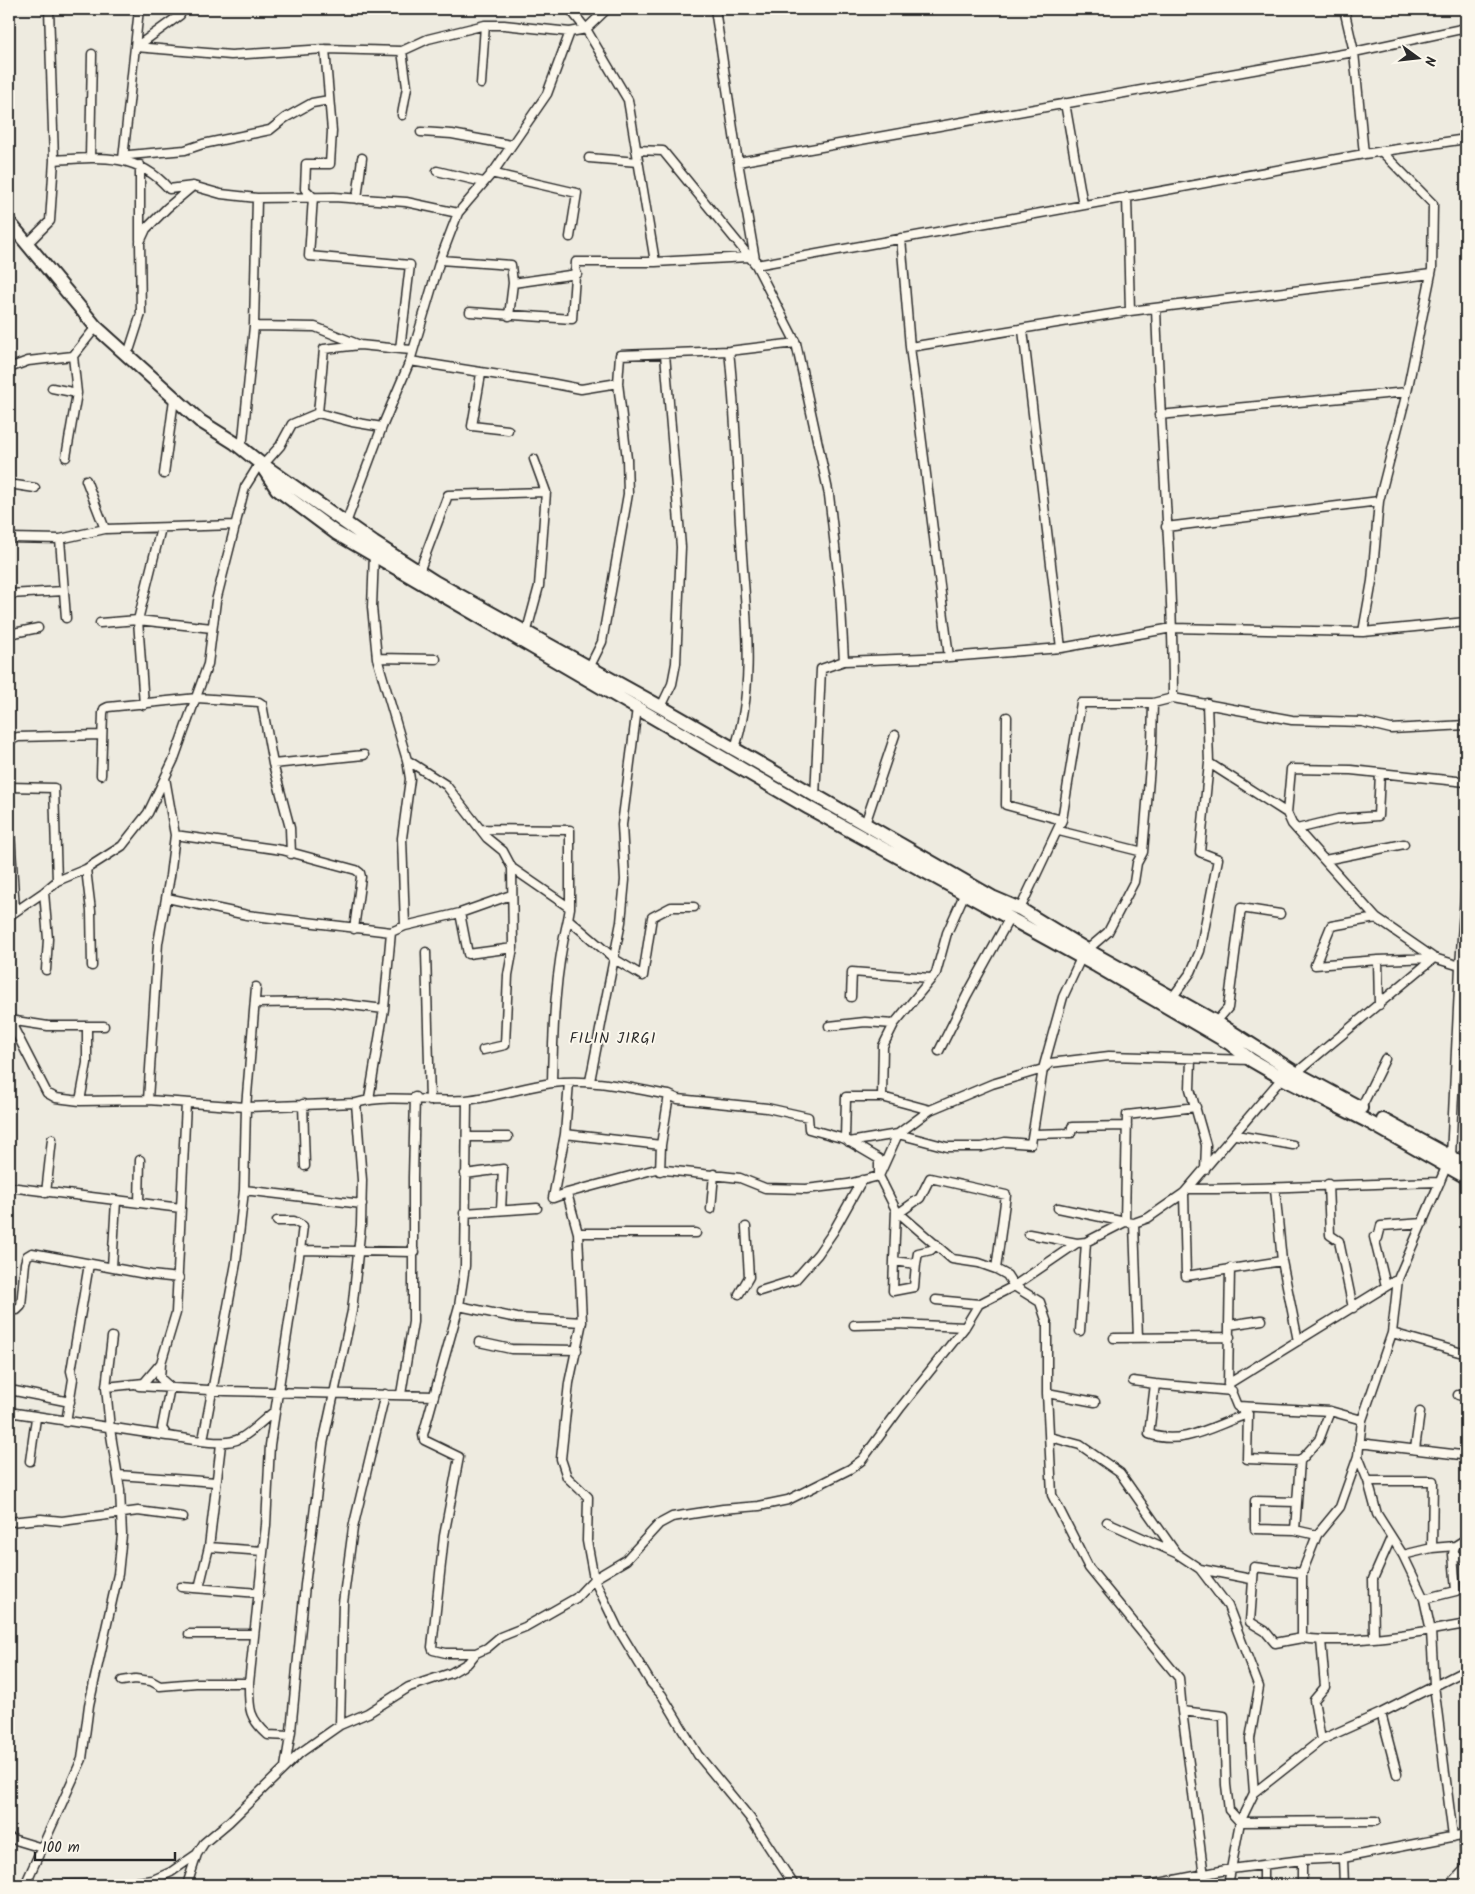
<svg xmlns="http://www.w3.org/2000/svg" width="1475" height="1894" viewBox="0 0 1475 1894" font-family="Kalam,sans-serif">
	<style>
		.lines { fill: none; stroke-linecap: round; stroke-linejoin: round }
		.street-casing { stroke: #2b2b2b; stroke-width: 11 }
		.primary-casing { stroke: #2b2b2b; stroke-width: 16 }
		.street { stroke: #fbf7ec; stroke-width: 8 }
		.primary { stroke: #fbf7ec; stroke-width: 12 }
		.labels { text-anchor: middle; stroke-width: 4; stroke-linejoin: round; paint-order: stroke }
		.neighbourhood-label { font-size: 15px; letter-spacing: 1px; fill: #2b2b2b; stroke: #fbf7ec }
	</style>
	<rect width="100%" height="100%" fill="#eeebe0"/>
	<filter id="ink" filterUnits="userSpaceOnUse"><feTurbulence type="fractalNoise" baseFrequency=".02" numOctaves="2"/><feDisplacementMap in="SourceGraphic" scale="10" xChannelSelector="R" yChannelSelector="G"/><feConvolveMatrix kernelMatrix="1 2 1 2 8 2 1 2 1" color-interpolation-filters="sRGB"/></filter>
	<g filter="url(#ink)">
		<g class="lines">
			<defs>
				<path id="street" d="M570,9L586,29L628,100L655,262
					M715,9L738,162L1354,52L1344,9
					M136,47L231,55L325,49L402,51L428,39L485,25H504L570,32
					M136,47L180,15L181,9
					M325,49L332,131L330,164H306L305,189L313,197L309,256L410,265L400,349L412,350
					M402,51L407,87L402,115
					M481,84L485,25
					M1065,103L1083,205
					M421,132L452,134L511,145
					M636,150L663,151L756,265L796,343L829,495L840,590L844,661L821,669L815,797
					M1364,154L1354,52L1466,28
					M90,158L92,54
					M589,158L638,162
					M123,159L129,155L185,150L203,144L270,130L285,118L312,103L329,100
					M123,159L139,9
					M54,160C98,157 137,152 169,189L193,186
					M738,162L756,265L1364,154L1466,139
					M437,171L483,182
					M491,173L577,193L570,237
					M1127,197L1130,311
					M357,199L362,158
					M901,238L910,347L949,657
					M31,240L50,221L54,160L49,9
					M140,240V165
					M440,260L511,265L513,283L509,316
					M513,283L577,274
					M470,312L572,319L576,262H655L748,257
					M254,326L315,327L360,345L400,349
					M1023,330L1061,648
					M910,347L1130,311L1431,274
					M130,348L141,314L140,242L146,229L167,208L193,186L221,194L257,198
					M729,351C736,414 737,477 741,540C745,609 757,684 734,751
					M410,361L550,383L581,389L618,383L620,355L729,351L796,343
					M9,368L28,361L73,356L96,327
					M481,374L472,426L508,430
					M52,388L77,393
					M318,413L352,422L382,427
					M1159,415L1407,392
					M243,439L254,326L257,198L334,197L406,202L458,213
					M66,457L77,393L73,356
					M534,459L546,492
					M263,465L280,446L292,424L318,413L324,349L360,345
					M164,474L174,399
					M86,480L105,529
					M9,484L35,488
					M346,523L382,427L410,361L440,260L458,213L494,171L547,94L570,32L586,29L607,9
					M1166,527L1379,501L1407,392L1432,269L1433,204L1381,151
					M9,538L60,539L105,529L236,525
					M60,539L66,618
					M374,554L372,607L377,658L407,760L446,785L487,838L503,851L512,868L570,908L568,919L616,960L643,976L652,917L671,907H694
					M419,572L448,495L546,492L539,586L526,634
					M9,594L64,591
					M100,623L138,620L212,628
					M1363,632L1372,581L1379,501
					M9,634L38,628
					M377,658L436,659
					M844,661L949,657L1061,648L1172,628L1363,632L1466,622
					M589,668L602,642L628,494L627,459L618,383
					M1173,698L1292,720L1362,722L1391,729L1466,725
					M144,705L138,620L161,528
					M661,707L672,684L676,663L681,547L665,354
					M1007,717L1006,805L1062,820
					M9,741L18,737L102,735
					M1209,763L1287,813L1292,824L1376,918L1434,958L1378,960
					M273,764L364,755
					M101,775L103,713L104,709L108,707L197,698L259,702L262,704L273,764L290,828L291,854
					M9,787L54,788L57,881
					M1287,813L1291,769L1351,770L1466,782
					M9,817L15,910
					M865,824L895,735
					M481,829L570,830V908
					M1297,829L1338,819L1378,816L1380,773
					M1059,831L1143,852
					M175,835L282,850L356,870L360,873L361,877L354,929
					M1325,860L1404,844
					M86,869L91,911L92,966
					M44,892L48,939L46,970
					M167,898L247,915L391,932L405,926L460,913L511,895
					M1020,909L1062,820L1081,703H1153
					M460,913L468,954L513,948
					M9,916L44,892L57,881L86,869L122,846L148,813L174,759L208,664L216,601L245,487L260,463
					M1376,918L1331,926L1315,965L1378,960L1379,1005
					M405,926L402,838L410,779L407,760
					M1087,950L1108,932L1134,882L1137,863L1143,852L1152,742L1153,703L1173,698C1173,568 1160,438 1156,308
					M426,952L430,1101
					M851,997L852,972L930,978
					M1172,998L1191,972L1200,951L1218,859L1200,852L1209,763L1207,703
					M255,1003L327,1002L384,1009
					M9,1019L47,1093L56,1098L80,1101L148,1100L246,1107L356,1103C393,1093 429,1103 466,1100C495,1097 523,1087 552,1083C591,1078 630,1088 669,1095L678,1099L767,1108L808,1117L809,1129L845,1139L879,1159V1176L896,1210L899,1213
					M9,1022V1020L48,1026H104
					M1216,1022L1228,1008L1241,908L1280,914
					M829,1026L865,1022L894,1024
					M483,1050L505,1045L508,975L513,948L512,868
					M939,1051L967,995L1009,919
					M1191,1059L1190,1089L1206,1145L1205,1170
					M1296,1073L1434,958L1460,966
					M590,1081L621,922L625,880L622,825L637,708
					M569,1082L565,1134L553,1198L567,1193L578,1233L582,1322L569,1383L561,1459L567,1477L588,1497L587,1541L594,1579L617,1627L651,1683L662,1695L698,1755L750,1818L794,1885
					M552,1083C553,1028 555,972 568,919
					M882,1097L883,1046L894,1024L936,973L947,933L964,895
					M369,1099L384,1009L391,932
					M148,1100L158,943L170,876L175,835L165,778
					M467,1100L465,1266L459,1306L423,1435L424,1440L459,1457L444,1536L432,1647L433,1650L446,1653H476
					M80,1101L87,1063V1026
					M303,1104L305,1166
					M1361,1108L1385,1059
					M565,1134L661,1145
					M1034,1134L1071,1133L1072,1127L1127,1126
					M1236,1135L1293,1145
					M468,1137H508
					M845,1139L846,1097H882L930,1110
					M849,1142L898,1134L947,1147H982L1005,1142L1031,1144L1043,1069L1063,997L1081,958
					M1451,1157L1460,966L1466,882
					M1447,1165L1398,1279L1392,1333L1362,1420L1358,1456L1340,1507L1317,1535L1302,1573V1638C1353,1645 1415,1633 1466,1624
					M660,1171L661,1145L669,1095
					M465,1174L503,1169L501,1210
					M1328,1184L1330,1235L1339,1241L1353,1308
					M9,1187L181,1208
					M1188,1189C1273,1189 1356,1184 1440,1182
					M1275,1189L1282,1261L1298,1341
					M244,1190L362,1204
					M46,1193L52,1139
					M567,1193L656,1169L740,1178L765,1188L806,1189L848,1184L879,1176L898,1134L930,1110L992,1084L1043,1069L1050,1063L1109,1056L1251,1060
					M1184,1193L1186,1276L1282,1261
					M139,1203L140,1160
					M1058,1208L1125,1222L1127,1115L1196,1107
					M711,1209L714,1174
					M464,1213L537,1208
					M277,1221H294L303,1226L300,1250
					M1134,1223L1138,1338
					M578,1233H696
					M1029,1234L1077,1243
					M894,1261L896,1210
					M916,1264L914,1287L893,1291L894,1261L916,1264L918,1253L931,1250L936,1244
					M112,1267L116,1201
					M1230,1268L1228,1384L1237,1406L1248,1414L1247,1459L1300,1461
					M996,1269L1006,1195L930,1178L920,1198L899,1213L952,1259L979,1263L996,1269L1007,1275L1014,1286L1040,1302L1047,1323V1393L1052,1495L1089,1568L1179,1678L1182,1711L1224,1716L1226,1785L1229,1810L1240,1822L1376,1821
					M1386,1286L1374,1237L1378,1238L1381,1226L1423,1223
					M760,1291L795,1280L818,1254L833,1232L862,1180
					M739,1294L749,1277L746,1227
					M936,1300L979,1304
					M459,1306L517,1318L582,1322
					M9,1307L17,1310L21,1306L25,1263L27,1256L32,1253L151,1275L179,1278
					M854,1325L896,1324L965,1327
					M1229,1325L1262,1320
					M1080,1331L1086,1242
					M1392,1333L1459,1352
					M1114,1338L1230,1337
					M479,1342L511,1349L577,1350
					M161,1364L160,1378L170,1387L162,1428L167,1436C188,1438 223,1448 241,1438C253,1431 264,1419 275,1411
					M1133,1381L1155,1384L1149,1434C1183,1447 1216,1424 1248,1414
					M1155,1384L1232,1391
					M1228,1384L1398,1279
					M139,1386L226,1391L434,1396
					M106,1387L144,1383L161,1363L176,1313L186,1103
					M1047,1393L1095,1402
					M401,1394L413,1322V1177L415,1097
					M1458,1395L1466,1397
					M9,1399L11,1392L15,1391L70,1402
					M1238,1406L1330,1411L1362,1420
					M9,1412L167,1436
					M66,1422L73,1379L71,1371L89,1264
					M1050,1437L1080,1445L1120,1473L1176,1553
					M203,1440L236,1263L244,1190L246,1107L256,987
					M1359,1443L1461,1455L1466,1457
					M1415,1449L1420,1412
					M1358,1456L1368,1481L1377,1514L1403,1555L1424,1599L1431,1631L1434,1685L1453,1837
					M30,1461L36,1418
					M118,1475L216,1482
					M1368,1481H1433L1432,1548L1403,1555
					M9,1522L41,1519L62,1521L138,1511L183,1517
					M1107,1522L1176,1553L1200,1569L1228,1606L1259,1687L1250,1739L1254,1793
					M1295,1530L1255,1529V1501L1297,1502
					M1317,1535L1295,1530L1300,1461L1319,1440L1330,1411
					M209,1547L263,1551
					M1432,1548L1455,1546L1466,1539
					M1453,1554L1466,1560
					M1200,1569L1251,1579
					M1302,1573L1254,1567L1250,1622L1265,1631L1275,1643L1302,1638
					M181,1587L259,1593
					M199,1588L209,1547L221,1444
					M1424,1599L1456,1591L1453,1554L1455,1546
					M189,1634H254
					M1374,1637L1373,1579L1391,1538
					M122,1681L135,1679L151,1681L160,1686L196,1683H249L266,1525L270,1445L300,1250L415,1252
					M249,1683C249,1708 248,1717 268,1735L290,1736
					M1182,1711L1204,1876
					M1381,1713L1397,1774
					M340,1725L343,1603L353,1528L385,1394
					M1321,1740L1314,1700L1325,1687L1321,1640
					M285,1767L291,1731L305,1585L323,1444L352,1311L361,1225L362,1180L356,1103
					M9,1838L42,1848
					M1343,1858L1344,1885
					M1263,1865V1885
					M9,1885L124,1884L153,1880L171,1872L197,1854
					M25,1885L82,1759L89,1705L118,1574L122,1535L120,1490L110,1429L106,1387L112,1337
					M187,1885L197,1854L204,1843L229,1822L300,1753L340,1725L368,1713L409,1687L451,1673L468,1663L476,1653L487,1648L500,1637L525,1627L576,1598L594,1579L626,1560L659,1524L672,1517L723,1509L759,1506L788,1500L850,1469L862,1460L901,1407L965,1327L979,1304L1014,1286L1077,1243L1086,1242L1125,1222L1134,1223L1148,1218L1184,1193L1282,1078
					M1149,1885L1231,1869L1302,1860L1343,1858L1466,1834
					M1228,1885L1240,1822L1254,1793L1321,1740L1381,1713L1466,1670
					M1302,1885V1860
					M1450,1885L1465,1869L1464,1835"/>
				<path id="primary" d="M9,222L96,327L200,421L235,443L260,463L277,489L336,533L809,808L1097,966L1229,1043L1251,1060L1282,1078L1367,1121L1466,1177
					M266,467L374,543L435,582L661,707L992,897L1020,909L1087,950L1216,1022L1296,1073L1361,1108
					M1383,1120L1466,1165"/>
			</defs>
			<!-- street casing -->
			<use href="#street" class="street-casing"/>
			<!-- primary casing -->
			<use href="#primary" class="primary-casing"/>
			<!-- street -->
			<use href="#street" class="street"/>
			<!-- primary -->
			<use href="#primary" class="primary"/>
		</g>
	</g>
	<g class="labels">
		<!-- neighbourhood labels -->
		<g class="neighbourhood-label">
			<text x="613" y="1043">FILIN JIRGI</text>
		</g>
	</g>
	<!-- margin -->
	<rect width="1475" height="1894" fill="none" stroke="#fbf7ec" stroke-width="30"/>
	<rect x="15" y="15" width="1445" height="1864" fill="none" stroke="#2b2b2b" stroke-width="2" filter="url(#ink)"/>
	<!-- north arrow -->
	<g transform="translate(1418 58) rotate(105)" stroke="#fbf7ec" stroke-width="4" paint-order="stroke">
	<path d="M0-4L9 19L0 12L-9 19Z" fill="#2b2b2b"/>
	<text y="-8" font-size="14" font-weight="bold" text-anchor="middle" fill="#2b2b2b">N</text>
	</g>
	<!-- scale -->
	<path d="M35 1852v8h140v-8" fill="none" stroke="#2b2b2b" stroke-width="2.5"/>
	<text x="42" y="1852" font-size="15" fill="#2b2b2b" stroke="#fbf7ec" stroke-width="4" paint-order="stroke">100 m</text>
</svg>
